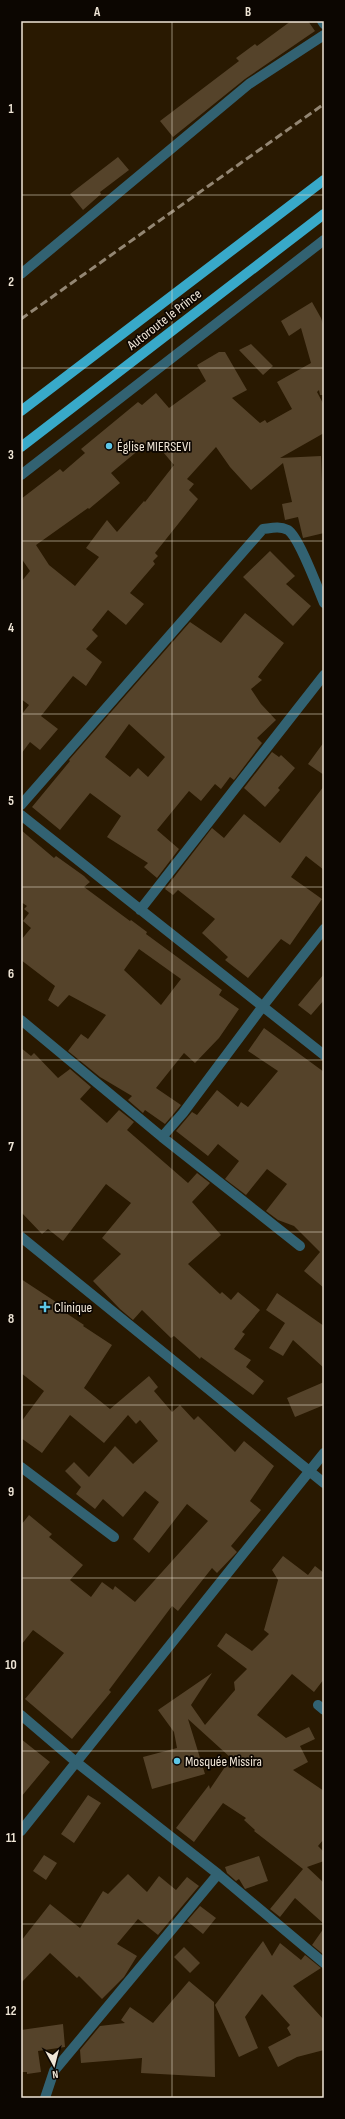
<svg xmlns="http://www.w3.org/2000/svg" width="345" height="2119" viewBox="0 0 345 2119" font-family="'Sofia Sans Condensed',sans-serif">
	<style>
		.building { fill: #55432a; fill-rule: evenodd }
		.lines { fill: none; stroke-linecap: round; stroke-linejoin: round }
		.minor { stroke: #326272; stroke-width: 10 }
		.major { stroke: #38a9c9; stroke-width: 10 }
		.rail { stroke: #938673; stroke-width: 3; stroke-dasharray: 8 4; stroke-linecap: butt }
		.grid { fill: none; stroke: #efe5d6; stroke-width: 1; stroke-opacity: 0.55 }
		.poi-dot { fill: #5dc7e8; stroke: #0c0601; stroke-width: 1.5 }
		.labels { text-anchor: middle; stroke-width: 3.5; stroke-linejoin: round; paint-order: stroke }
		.street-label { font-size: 14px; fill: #efe5d6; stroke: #0c0601 }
		.poi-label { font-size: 14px; fill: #efe5d6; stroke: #0c0601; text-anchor: start }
		.neatline { fill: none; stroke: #efe5d6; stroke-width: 1.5 }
		.grid-label { font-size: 13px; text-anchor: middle; font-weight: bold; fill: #efe5d6 }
	</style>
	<rect width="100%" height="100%" fill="#291901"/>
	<!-- building -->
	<path class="building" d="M291,21H308L315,31L245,79L173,137L160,121L239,61L236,58L255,44L257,46Z
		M118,157L129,170L100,192L101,194L83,210L70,194Z
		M312,302L321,318L324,327V395H320L319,390L317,392L324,405V433L280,458L321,456L324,533L303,538L298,517L285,520L282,504L292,502L283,463L251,490L230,467L216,447L187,479L194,484L189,490L198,499L155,553L158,556L153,561L155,564L130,593L144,604L126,625L108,610L92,630L98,636L86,649L102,662L86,686L73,676L41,716L58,729L40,750L30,742L21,754V715L29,705L21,699V582L30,571L21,558V499L60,469L63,472L85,453L81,449L138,402L142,405L156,393L169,408L206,381L197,365L219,352H225L247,390L232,398L260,423L265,420L267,423L292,409L277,382L311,363L301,328L289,336L281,321ZM152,439L174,465L145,502L144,501L117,532L107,520L86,548L99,557L75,586L49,565L36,545L88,508L89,509L120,483L111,473Z
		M251,344L273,366L263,375L239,350Z
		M270,551L295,576L286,584L311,606L293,626L243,577Z
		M245,613L284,643L258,677L262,680L251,689L261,704L276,720L257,738L262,743L234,780L230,777L221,789L215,784L201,801L189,791L157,830L179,849L157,878L144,867L148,863L107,837L121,816L90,793L60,830L32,807L70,761L69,760L190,622L221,643ZM129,724L165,757L148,777L138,768L130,777L105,757Z
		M324,742V775L308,764Z
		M272,752L279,757L281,755L295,768L278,788L280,790L265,807L244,788Z
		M324,786V870L306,856L291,877L322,899L290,945L281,939L248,978L225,960L228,957L202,933L215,919L178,890L173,895L165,889L212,828L224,838L244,814L280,843Z
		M21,830L54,858L56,856L84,876L90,882L84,887L130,921L131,920L147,932L146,934L222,990L219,995L239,1009L219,1038L195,1063L184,1053L156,1088L181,1105L165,1124L145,1110L143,1113L128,1100L132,1096L100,1077L68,1051L81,1034L88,1039L106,1015L69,995L58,1007L48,1000L55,986L21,960V940L31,928L23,921L29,913L24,909L27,906L21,902ZM139,949L181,979L161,1005L124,970Z
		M324,974V1000L311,1015L298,1005Z
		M264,1028L324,1072V1288L304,1271L320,1252L294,1226L278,1220L266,1211L287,1184L267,1169L246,1195L225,1179L239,1161L218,1144L208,1156L176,1131L192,1112L197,1115L217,1090L238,1107L241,1102L248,1107L278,1071L248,1051Z
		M21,1048L31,1056L34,1053L58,1078L70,1069L91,1087L80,1099L107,1123L119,1110L134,1122L127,1130L188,1183L197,1173L210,1183L192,1202L221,1235L188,1264L220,1294L222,1292L231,1300L238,1292L260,1310L242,1332L245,1334L234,1349L251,1360L246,1367L264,1381L253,1395L201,1357L200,1359L174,1336L171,1338L142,1310L133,1320L120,1309L93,1281L121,1254L102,1238L131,1203L106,1184L63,1241L48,1229L42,1234L21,1212Z
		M21,1279L56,1302L54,1305L84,1325L83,1326L112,1345L84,1388L110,1409L149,1376L158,1387L154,1391L172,1412L180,1405L194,1420L198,1416L235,1452L244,1441L274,1466L250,1501L261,1510L231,1546L237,1552L217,1573L212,1568L178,1611L172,1606L109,1690L111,1692L72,1739L25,1699L64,1653L33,1630L21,1645V1525L29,1515L52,1534L49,1537L83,1565L70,1580L91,1597L102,1582L113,1590L115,1586L135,1602L208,1521L187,1504L149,1553L133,1539L159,1502L145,1491L123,1517L103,1499L95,1509L76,1494L81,1487L65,1471L74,1462L89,1477L115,1446L133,1464L158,1441L140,1420L136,1424L128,1415L104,1443L70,1415L42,1453L21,1438V1422L44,1391L21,1373Z
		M277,1293L324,1326V1368L293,1340L283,1356L269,1348L285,1323L266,1310Z
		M324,1382V1405L295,1417L287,1398Z
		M283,1556L308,1575L315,1566L324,1573V1679L314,1692L292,1674L257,1715L286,1738L309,1727L315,1739L300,1746L308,1762L293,1770L324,1791V1839L318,1846L324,1852V1861L307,1867L324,1883V1924L295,1898L280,1917L270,1909L303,1869L254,1831L255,1830L244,1820L246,1818L223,1803L194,1842L176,1828L209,1785L210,1789L231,1758L188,1719L205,1774L152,1789L143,1757L177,1748L174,1732L158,1710L212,1673L191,1705L205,1725L235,1690L234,1682L247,1669L217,1646L226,1633L252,1651L269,1634L264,1630L278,1580L272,1570Z
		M21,1739L50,1762L21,1797Z
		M88,1795L101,1803L74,1843L61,1834Z
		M44,1855L57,1863L46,1880L33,1871Z
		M259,1856L268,1881L245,1889L239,1879L236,1881L227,1873L225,1867Z
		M128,1874L147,1892L159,1876L176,1890L187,1877L199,1886L158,1935L138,1919L117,1944L137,1956L124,1977L102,1999L79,1976L77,1978L50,1953L21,1983V1941L50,1904L80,1928L103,1891L108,1894Z
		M200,1906L216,1918L203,1934L187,1921Z
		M324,1928V1955L312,1945Z
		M263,1941L272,1956L280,1943L301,1960L305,1955L321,1968L293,1986L324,2020V2050L297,2057L278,2067L268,2047L291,2035L287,2028L290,2025L262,1994L245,2017L258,2048L239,2057L215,2005Z
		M184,1947L200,1963L190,1973L174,1957Z
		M189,1981L214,2002L215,2077L141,2073L142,2058L81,2063L80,2050L100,2026L125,2023L121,2020L130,2007L153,2023Z
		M63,2024L65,2047L38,2051L41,2072L27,2074V2072H21V2030Z"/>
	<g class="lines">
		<!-- minor -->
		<path class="minor" d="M322,21L324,24
			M21,274L249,84L324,35
			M21,475L324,240
			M21,805L263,529C272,528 279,526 288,530C299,537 318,589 324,603
			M21,815L324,1055
			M140,910L324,675
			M21,1020L162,1137L300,1246
			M162,1137L183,1113L263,1006L324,929
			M21,1237L324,1483
			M21,1467L114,1537
			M318,1705L324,1710
			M21,1715L76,1762L218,1874L324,1963
			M21,1831L324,1453
			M45,2098L54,2071L218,1874"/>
		<!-- major -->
		<path class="major" d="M21,411L324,180
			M21,447L324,214"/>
		<!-- rail -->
		<path class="rail" d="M21,319L324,104"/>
	</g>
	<!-- grid -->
	<path class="grid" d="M172,21V2098M21,195H324M21,368H324M21,541H324M21,714H324M21,887H324M21,1060H324M21,1232H324M21,1405H324M21,1578H324M21,1751H324M21,1924H324"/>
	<!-- markers -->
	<g class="poi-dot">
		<circle cx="109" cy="446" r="4"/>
		<path d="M43 1301h4v4h4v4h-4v4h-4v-4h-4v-4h4z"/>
		<circle cx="177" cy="1761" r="4"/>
	</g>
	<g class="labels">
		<!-- street labels -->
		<g class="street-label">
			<text transform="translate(164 319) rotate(-38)" y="5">Autoroute le Prince</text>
		</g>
		<!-- poi labels -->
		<g class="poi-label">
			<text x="117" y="451">Église MIERSEVI</text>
			<text x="54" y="1312">Clinique</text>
			<text x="185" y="1766">Mosquée Missira</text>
		</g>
	</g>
	<!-- border -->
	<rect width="345" height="2119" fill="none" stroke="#0c0601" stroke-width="44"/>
	<!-- north arrow -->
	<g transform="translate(54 2065) rotate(173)" stroke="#0c0601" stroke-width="3" paint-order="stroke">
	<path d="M0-3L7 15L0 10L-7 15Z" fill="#efe5d6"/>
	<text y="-6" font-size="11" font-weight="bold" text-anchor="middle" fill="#efe5d6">N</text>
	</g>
	<rect x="22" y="22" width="301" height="2075" class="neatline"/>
	<g class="grid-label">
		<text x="97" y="16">A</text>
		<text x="248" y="16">B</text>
		<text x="11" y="113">1</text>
		<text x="11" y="286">2</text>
		<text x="11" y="459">3</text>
		<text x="11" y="632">4</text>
		<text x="11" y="805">5</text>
		<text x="11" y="978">6</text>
		<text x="11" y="1151">7</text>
		<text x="11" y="1323">8</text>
		<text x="11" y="1496">9</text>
		<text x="11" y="1669">10</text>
		<text x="11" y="1842">11</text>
		<text x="11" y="2015">12</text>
	</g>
</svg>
